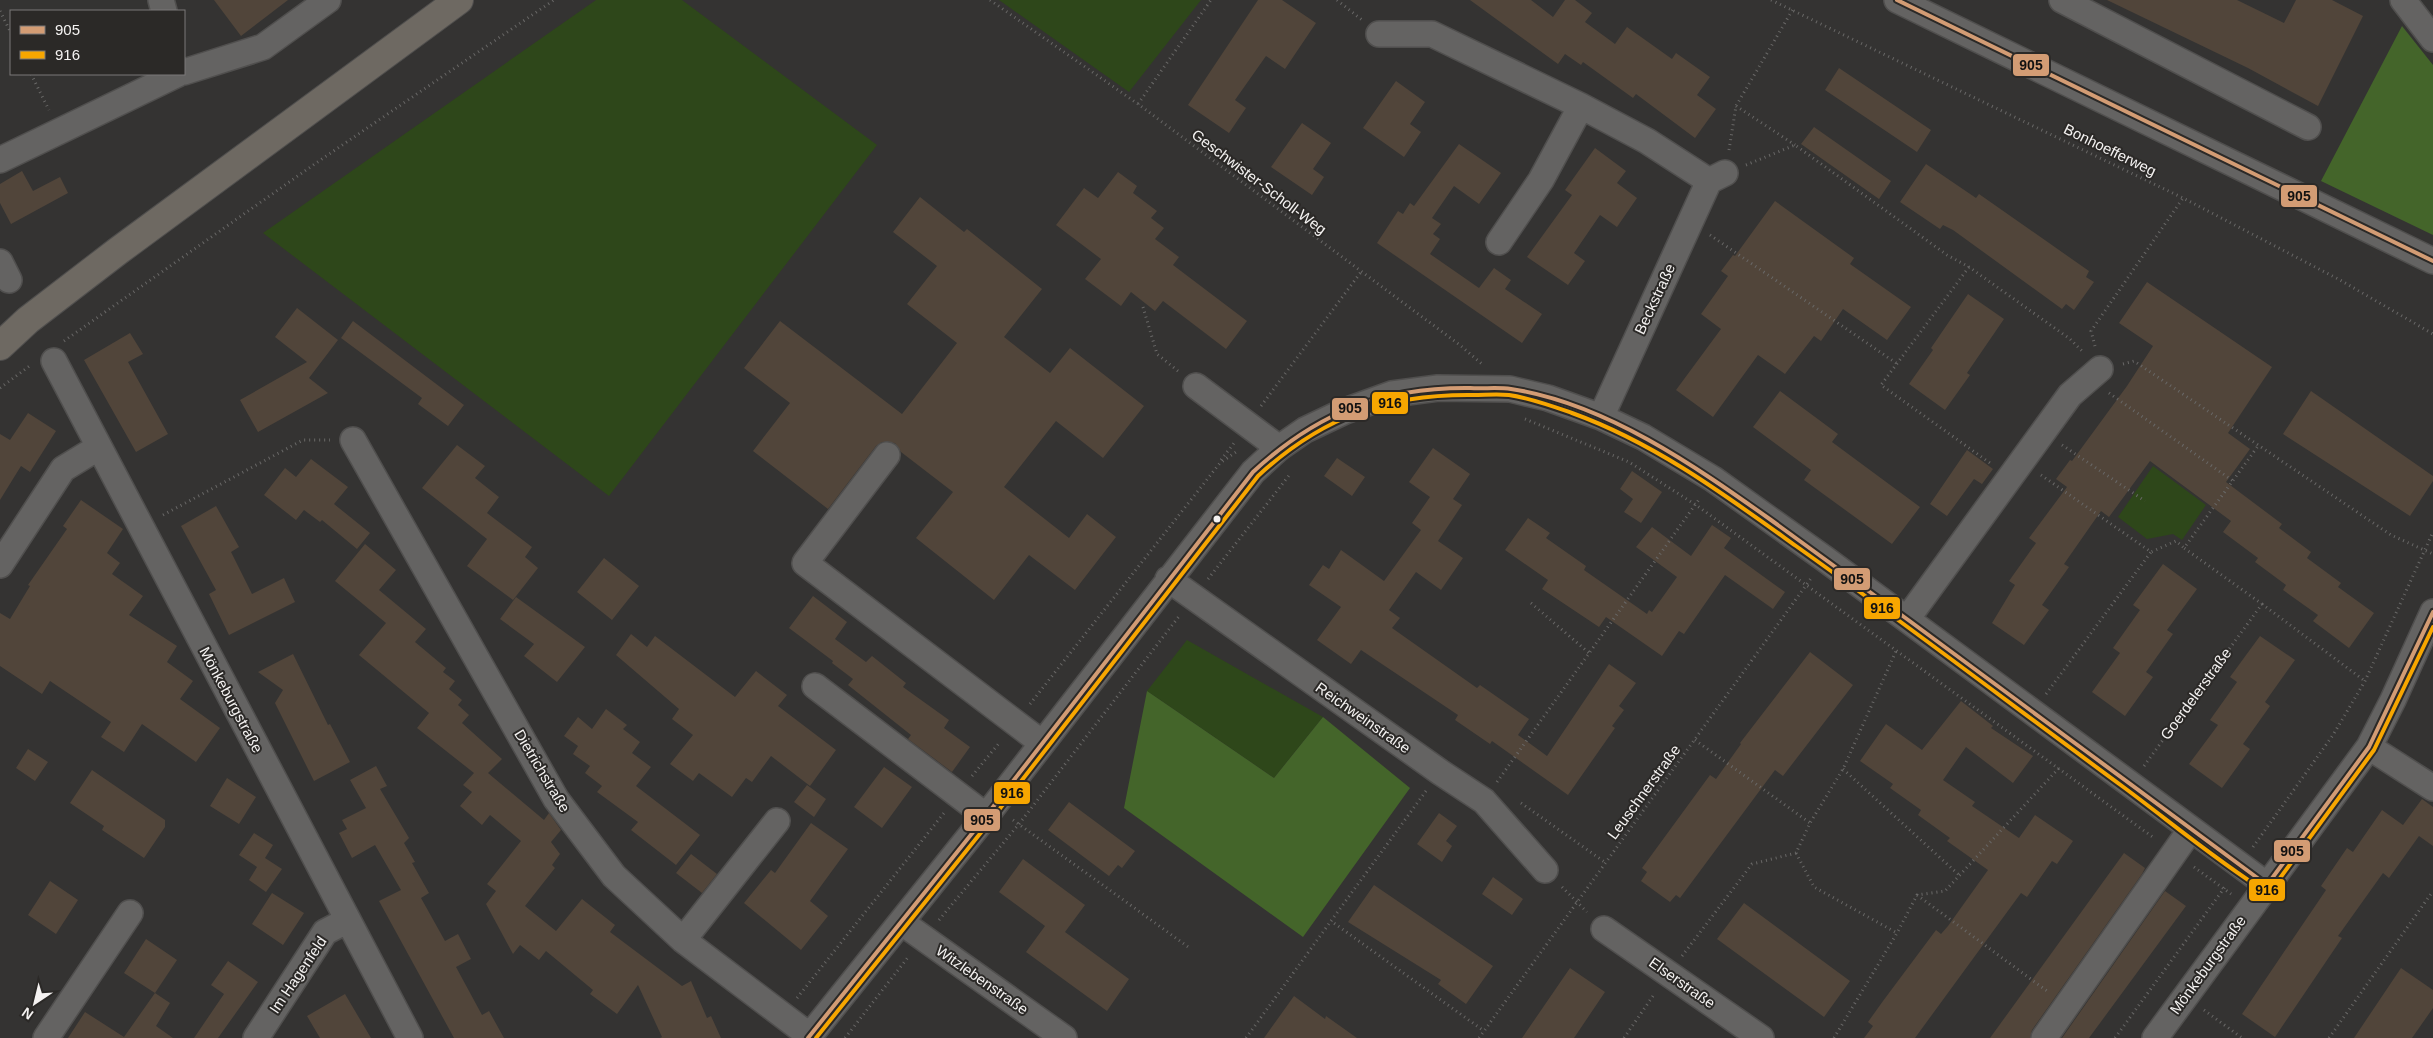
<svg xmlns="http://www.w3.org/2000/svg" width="2433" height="1038" viewBox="0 0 2433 1038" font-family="Helvetica,sans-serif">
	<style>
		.green { fill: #2e471a }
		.forest { fill: #44652a }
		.building { fill: #51453a }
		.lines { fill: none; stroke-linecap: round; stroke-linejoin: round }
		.minor-casing { stroke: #504f4e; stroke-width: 28 }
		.major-casing { stroke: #504f4e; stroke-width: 30 }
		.path { stroke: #696867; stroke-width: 3; stroke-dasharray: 1 4; stroke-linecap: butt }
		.minor { stroke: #646362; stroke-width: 25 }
		.major { stroke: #6e6962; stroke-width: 28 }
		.bus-1-casing { stroke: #2b2927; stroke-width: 8 }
		.bus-2-casing { stroke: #2b2927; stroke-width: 8 }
		.bus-1 { stroke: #d39c74; stroke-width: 4 }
		.bus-2 { stroke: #f7a600; stroke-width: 4 }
		.bus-dot { fill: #f4f2f1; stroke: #2b2927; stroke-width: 2 }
		.labels { text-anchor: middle; stroke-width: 4; stroke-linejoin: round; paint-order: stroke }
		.street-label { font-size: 15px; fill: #f4f2f1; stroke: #2b2927 }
		.line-badge { stroke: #2b2927; stroke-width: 2 }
		.pale-badge-label { font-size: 14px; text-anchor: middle; font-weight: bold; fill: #111 }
	</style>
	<rect width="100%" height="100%" fill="#343332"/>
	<!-- green -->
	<path class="green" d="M596,0H682L877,145L609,496L263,233Z
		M999,0H1201L1129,92Z
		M2153,466L2206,505L2182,540L2173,534L2147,539L2118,517Z
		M1187,640L1323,717L1274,778L1147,691Z"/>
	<!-- forest -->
	<path class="forest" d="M2402,26L2433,65V235L2321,181Z
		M1147,691L1274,778L1323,717L1410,788L1303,937L1124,808Z"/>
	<!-- building -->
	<path class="building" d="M214,0H288L241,36Z
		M1258,0H1282L1316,23L1285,69L1266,56L1235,100L1246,108L1229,133L1188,105Z
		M1470,0H1531L1553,17L1565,0H1575L1592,13L1585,22L1615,44L1627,27L1672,59L1676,53L1710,77L1697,95L1716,109L1695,138L1636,94L1633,98L1583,62L1581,65L1565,54L1558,64Z
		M2107,0H2237L2284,23L2296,0H2332L2363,16L2318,106L2248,68Z
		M1839,68L1931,130L1917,152L1825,90Z
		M1396,81L1425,102L1410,124L1421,132L1404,157L1363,128Z
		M1302,123L1331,143L1313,169L1324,177L1312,195L1271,167Z
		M1814,127L1891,181L1879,199L1801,144Z
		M1459,144L1501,173L1479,204L1454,186L1432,218L1441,224L1433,234L1440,239L1430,254L1479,288L1494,268L1511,280L1505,289L1542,314L1522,343L1377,243L1398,211L1403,214L1410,203L1414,206Z
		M1595,148L1626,171L1617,183L1637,198L1617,227L1600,215L1574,253L1585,261L1568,285L1527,257L1572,195L1565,190Z
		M1926,164L1976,198L1979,194L2089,271L2086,277L2094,282L2074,310L2066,304L2062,309L1953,230L1943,225L1940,229L1900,202Z
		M22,171L33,191L60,177L68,193L11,224L0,203V184Z
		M1118,172L1137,186L1133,193L1157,211L1151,218L1164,228L1155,239L1179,257L1173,265L1247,321L1226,349L1163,301L1155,311L1131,292L1121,306L1085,279L1101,259L1056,225L1084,188L1098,198Z
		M920,197L964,232L967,229L1042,289L1004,337L1050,373L1070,348L1144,406L1103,458L1056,421L1004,487L1069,538L1087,514L1116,537L1075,590L1029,555L994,600L916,538L953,492L901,452L895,443L882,442L876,446L828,509L753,451L790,403L744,368L780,321L902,414L957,343L907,304L937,266L893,232Z
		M1775,201L1854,258L1850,264L1911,307L1887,340L1843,309L1821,341L1814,336L1785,374L1758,355L1713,417L1676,390L1721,329L1701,314L1728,276L1721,271L1733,255L1735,256Z
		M2147,282L2272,367L2228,433L2250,449L2226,482L2282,524L2279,528L2311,552L2307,558L2341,583L2338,587L2374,613L2349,648L2313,621L2318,615L2283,590L2286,585L2255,562L2258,558L2223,532L2231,521L2150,461L2109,517L2101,511L2064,564L2069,567L2042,605L2049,610L2024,645L1992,623L2015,585L2009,581L2036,543L2029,538L2067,487L2056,479L2070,460L2072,461L2127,386L2153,346L2119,323Z
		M1968,294L2004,319L1967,373L1970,375L1945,410L1909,384L1933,350L1931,348Z
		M297,308L338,340L309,378L328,393L258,432L240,400L307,362L275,337Z
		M353,321L464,405L448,426L418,404L422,398L341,338Z
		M130,333L143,354L128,362L168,434L136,452L84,360Z
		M1780,391L1838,434L1832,442L1920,507L1892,544L1804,480L1811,470L1753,427Z
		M2311,391L2433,476V481L2410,516L2283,434Z
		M28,413L56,431L30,472L21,466L0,500V434L10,440Z
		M457,445L485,466L475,478L499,497L487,513L532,547L525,557L538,568L513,600L467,566L487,539L422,488Z
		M1433,448L1470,474L1453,499L1462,505L1438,541L1463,558L1441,590L1416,572L1389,610L1400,618L1392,628L1477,688L1480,685L1529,719L1518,735L1547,756L1609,664L1636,683L1619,706L1624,710L1612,726L1615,728L1568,795L1492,741L1490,744L1455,720L1458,715L1361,650L1351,664L1317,640L1341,607L1309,585L1323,565L1329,569L1341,550L1384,581L1421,530L1412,523L1430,497L1409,482Z
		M1967,450L1993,469L1982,484L1974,479L1947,516L1930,504Z
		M1337,458L1365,477L1352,496L1324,476Z
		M311,459L348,487L334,504L370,533L357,549L322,520L320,522L304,510L296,520L264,495L285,468L296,477Z
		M1632,471L1662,492L1641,523L1624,512L1633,499L1620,489Z
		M81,500L123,529L107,553L120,563L112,574L143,596L129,615L177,646L167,662L193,681L180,699L220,728L196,762L142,724L124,752L101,737L111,722L50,681L42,694L0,666V613L10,619L30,586L28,585L67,529L63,526Z
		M216,506L239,547L231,552L252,594L284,578L295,602L229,635L209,594L216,590L181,526Z
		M1528,518L1550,533L1546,538L1586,566L1584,570L1647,614L1649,610L1652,612L1677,577L1636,547L1652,527L1691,556L1712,525L1731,538L1724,548L1785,592L1773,609L1725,575L1684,634L1679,631L1662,656L1606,617L1599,627L1542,589L1548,580L1505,550Z
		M365,544L396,570L379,590L426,629L415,642L446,668L443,672L455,681L449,689L462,700L458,705L469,715L462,723L502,759L488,773L544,820L549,813L561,830L551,842L560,854L552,865L555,868L525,906L556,931L582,899L615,925L610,932L682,986L691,981L707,1018L711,1016L721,1038H660L662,1037L638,985L617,1014L590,994L593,990L546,951L539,960L520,945L513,954L486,904L496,891L487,884L521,841L490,815L482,825L460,806L472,792L463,785L474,773L417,728L429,713L359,655L386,623L335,581Z
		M604,558L639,586L612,620L577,592Z
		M2163,564L2197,589L2167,630L2173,634L2146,672L2153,677L2125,716L2092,692L2120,653L2113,648L2140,610L2133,605Z
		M813,596L847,622L835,639L866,662L872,656L906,683L903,687L949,720L944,728L970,747L952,772L908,739L911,735L848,685L853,679L832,663L833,661L789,628Z
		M516,597L585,647L557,682L524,656L534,644L500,619Z
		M631,634L647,647L655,636L735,697L756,671L787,695L778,706L836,750L810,786L771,756L752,782L746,778L732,797L699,773L693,781L670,764L693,735L672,719L679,709L616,655Z
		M2260,636L2295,660L2265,702L2270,706L2243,744L2250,749L2222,788L2189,764L2218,725L2210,720L2237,682L2230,677Z
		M1810,652L1853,685L1783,776L1775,770L1680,898L1676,895L1670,902L1641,881L1647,872L1642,868L1710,775L1716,779L1741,744L1740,743Z
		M293,654L328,725L330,724L350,762L314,781L275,703L283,690L258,672Z
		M1961,701L1993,726L1991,728L2033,756L2013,783L1966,747L1943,780L1975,802L1972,806L2019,838L2035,815L2073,841L2057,864L2052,861L2027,897L2021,893L1915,1038H1864L1873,1026L1868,1022L1883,1001L1936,930L1941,934L1948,926L1988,870L1947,841L1950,838L1918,815L1921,810L1890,788L1893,784L1860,761L1886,724L1922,750Z
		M606,709L627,725L623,729L640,742L632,753L651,767L636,786L700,835L676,865L631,830L638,822L597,792L602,786L585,773L590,766L573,754L578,746L564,736L578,717L592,729Z
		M28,749L48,762L35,781L16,768Z
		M376,766L387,786L380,789L409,838L404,843L415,862L412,863L429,893L421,898L445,941L458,934L471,959L456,967L482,1015L489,1011L504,1038H454L379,901L401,890L375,845L352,858L339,833L347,829L342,820L366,808L350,780Z
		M884,767L912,787L882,828L854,807Z
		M92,770L165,820V827L144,858L102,830L104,826L70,803Z
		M227,778L256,797L239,824L210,806Z
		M807,785L826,799L814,817L794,802Z
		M2422,799L2433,807V846L2419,836L2389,878L2383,873L2338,936L2342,938L2275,1037L2242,1014L2326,890L2321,886L2347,848L2353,852L2382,810L2403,825Z
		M1069,802L1135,851L1122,868L1118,865L1109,876L1048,830Z
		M1439,813L1457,826L1446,841L1452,846L1442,862L1417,844Z
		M811,823L848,849L810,901L828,916L801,950L744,903L771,870L775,873Z
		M254,833L273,845L265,858L282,869L266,892L249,880L257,867L239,855Z
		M2124,853L2145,868L2142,874L2032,1030L2030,1038H1990Z
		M691,854L717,874L702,893L676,873Z
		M1023,859L1085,905L1065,932L1129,979L1107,1011L1026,952L1045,926L999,892Z
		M1493,877L1523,899L1512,915L1482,894Z
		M50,881L78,900L56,934L28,915Z
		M1374,885L1493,966L1466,1004L1438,984L1441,980L1348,922Z
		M2165,891L2186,906L2089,1038H2062Z
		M272,893L304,913L283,945L252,924Z
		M1744,903L1850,981L1824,1017L1717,939Z
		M146,939L177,960L155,993L124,973Z
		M228,961L258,982L218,1038H194L224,994L211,985Z
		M1570,968L1605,992L1574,1038H1522Z
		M2401,968L2433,990V1008L2412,1038H2354Z
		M155,993L170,1003L156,1026L173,1038H68L85,1012L124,1037Z
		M345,994L371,1038H320L307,1016Z
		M1294,996L1325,1019L1326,1016L1357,1038H1264Z"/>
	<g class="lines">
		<defs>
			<path id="minor" d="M161,0L164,11
				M1897,0L2433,261
				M2062,0L2308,127
				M2403,0L2433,39
				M1379,34H1432L1581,106L1647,141L1709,181
				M184,72L263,47L328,0
				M0,160L178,74
				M1499,242L1541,180L1581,106
				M0,262L9,280
				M54,361L410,1038
				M1196,386L1279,448
				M1601,417L1709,181L1725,173
				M353,440L556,799L614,876L683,940L810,1036
				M887,455L805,563L1042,743
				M0,565L63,469L99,447
				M1168,579L1440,772L1484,801L1545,870
				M1907,619L2070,395L2100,369
				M815,686L986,816
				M2369,747L2433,788
				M901,922L1064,1038
				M1604,929L1761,1038
				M683,940L777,821
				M46,1038L130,913
				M256,1038L325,932L348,920
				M808,1038L986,816L1253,472L1279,448L1305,430L1345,411L1392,394L1438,388L1510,389L1548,398L1601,417L1643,437L1713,479L1825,559L2267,885
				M2044,1038L2191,829
				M2155,1038L2369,747L2393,700L2433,612"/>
			<path id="major" d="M0,346L28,320L118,251L459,0"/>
		</defs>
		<!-- minor casing -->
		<use href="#minor" class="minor-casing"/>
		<!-- major casing -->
		<use href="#major" class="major-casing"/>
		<!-- path -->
		<path class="path" d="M990,0L1138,104L1461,346L1482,364
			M1337,0L1362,20
			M1771,0L2183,198L2340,280L2433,334
			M0,11L11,33
			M31,74L49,110
			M1138,104L1211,0
			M1736,106L1795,145
			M1729,150L1736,106L1793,9
			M1746,165L1795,145L1947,255L1969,267L2070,339L2084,353
			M1710,235L1896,363
			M1969,267L1881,385L1990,463
			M1143,307L1157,354L1178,371
			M64,341L319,161L554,0
			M2095,346L2091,331L2183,198
			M2123,364L2134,361L2391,535L2433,554
			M0,388L31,365
			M2109,393L2233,481
			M1261,406L1361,272
			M1525,419L1629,462L1696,505L2154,838
			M2062,445L2145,501
			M1221,460L1234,443
			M2041,475L2151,552L2176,541L2184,548
			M163,515L303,440H330
			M1208,579L1291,473
			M1531,603L1589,653
			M2262,604L2365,681
			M2046,694L2151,552
			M1030,704L1220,463L1236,452
			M1695,740L1810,823
			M2144,766L2262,604L2184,548L2258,446
			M1843,769L1959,875
			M972,776L1000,742
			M1497,782L1700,498
			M1426,791L1331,921L1484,1031
			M1521,803L1606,863
			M1013,820L1191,949
			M2253,847L2333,735L2365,681L2433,532
			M1796,853L1814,887L1897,933
			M2194,867L2231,894
			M1562,887L1587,912
			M1917,895L2047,991
			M939,920L1019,824L1180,615
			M1682,956L1752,864L1796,853L1810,823L1843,769L1897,649
			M797,998L944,813
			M2204,1010L2242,1038
			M845,1038L909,956
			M1246,1038L1331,921
			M1479,1038L1812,577
			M1624,1038L1655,993
			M1834,1038L1897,933L1917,895L1945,891L2059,768
			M2115,1038L2225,887
			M2329,1038L2433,891"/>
		<!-- minor -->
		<use href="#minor" class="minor"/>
		<!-- major -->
		<use href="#major" class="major"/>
		<defs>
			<path id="bus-1" d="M1897,0L2433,261
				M808,1038L986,816L1253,472C1317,413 1382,387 1470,388C1483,389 1498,387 1511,389C1605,403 1695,466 1771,520C1818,554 1864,588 1911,622C2030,710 2148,797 2267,885L2369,747L2433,612"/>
			<path id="bus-2" d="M816,1038L991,820L1258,476C1322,417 1386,394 1473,395C1485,395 1497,394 1509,395C1530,398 1552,406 1572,413C1655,443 1725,495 1796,546C1906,624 2013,706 2122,786C2168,820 2217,861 2265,891L2272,889L2374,750L2433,627"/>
		</defs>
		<!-- bus-1 casing -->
		<use href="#bus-1" class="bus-1-casing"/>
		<!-- bus-2 casing -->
		<use href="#bus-2" class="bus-2-casing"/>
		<!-- bus-1 -->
		<use href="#bus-1" class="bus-1"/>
		<!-- bus-2 -->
		<use href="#bus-2" class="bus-2"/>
	</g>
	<!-- markers -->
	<circle class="bus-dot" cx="1217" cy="519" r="4.5"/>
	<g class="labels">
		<!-- street labels -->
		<g class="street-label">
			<text transform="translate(2110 150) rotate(26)" y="5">Bonhoefferweg</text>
			<text transform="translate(1259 182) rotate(37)" y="5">Geschwister-Scholl-Weg</text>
			<text transform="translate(1655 299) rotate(-65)" y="5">Beckstraße</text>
			<text transform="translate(2196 694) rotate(-54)" y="5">Goerdelerstraße</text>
			<text transform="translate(231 700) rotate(62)" y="5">Mönkeburgstraße</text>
			<text transform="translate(1363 718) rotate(35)" y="5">Reichweinstraße</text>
			<text transform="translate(542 771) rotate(59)" y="5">Dietrichstraße</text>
			<text transform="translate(1644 792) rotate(-54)" y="5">Leuschnerstraße</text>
			<text transform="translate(2208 965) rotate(-54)" y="5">Mönkeburgstraße</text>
			<text transform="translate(298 975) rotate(-56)" y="5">Im Hagenfeld</text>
			<text transform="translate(982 980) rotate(35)" y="5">Witzlebenstraße</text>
			<text transform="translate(1682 983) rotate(35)" y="5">Elserstraße</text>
		</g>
	</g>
	<g class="line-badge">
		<rect x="2012" y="53" width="38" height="24" rx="5" fill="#d39c74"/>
		<rect x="2280" y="184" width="38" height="24" rx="5" fill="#d39c74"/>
		<rect x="1371" y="391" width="38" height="24" rx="5" fill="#f7a600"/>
		<rect x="1331" y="397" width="38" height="24" rx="5" fill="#d39c74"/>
		<rect x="1833" y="567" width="38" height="24" rx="5" fill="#d39c74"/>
		<rect x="1863" y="596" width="38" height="24" rx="5" fill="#f7a600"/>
		<rect x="993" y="781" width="38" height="24" rx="5" fill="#f7a600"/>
		<rect x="963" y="808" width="38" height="24" rx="5" fill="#d39c74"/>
		<rect x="2273" y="839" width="38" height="24" rx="5" fill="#d39c74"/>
		<rect x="2248" y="878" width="38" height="24" rx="5" fill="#f7a600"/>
	</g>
	<g class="pale-badge-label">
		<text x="2031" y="70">905</text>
		<text x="2299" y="201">905</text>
		<text x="1390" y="408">916</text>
		<text x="1350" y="413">905</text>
		<text x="1852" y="584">905</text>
		<text x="1882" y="613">916</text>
		<text x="1012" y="798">916</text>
		<text x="982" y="825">905</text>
		<text x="2292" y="856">905</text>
		<text x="2267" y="895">916</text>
	</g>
	<!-- legend -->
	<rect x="10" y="10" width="175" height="65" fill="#2b2927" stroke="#7b7978"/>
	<rect x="20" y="26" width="25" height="8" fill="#d39c74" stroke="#7b7978"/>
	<text x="55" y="35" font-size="15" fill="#f4f2f1">905</text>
	<rect x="20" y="51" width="25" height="8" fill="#f7a600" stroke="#7b7978"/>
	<text x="55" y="60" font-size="15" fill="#f4f2f1">916</text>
	<!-- north arrow -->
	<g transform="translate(35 1003) rotate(215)" stroke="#2b2927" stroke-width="4" paint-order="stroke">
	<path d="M0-4L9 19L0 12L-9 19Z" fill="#f4f2f1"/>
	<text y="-8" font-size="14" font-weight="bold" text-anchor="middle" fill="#f4f2f1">N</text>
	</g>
</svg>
